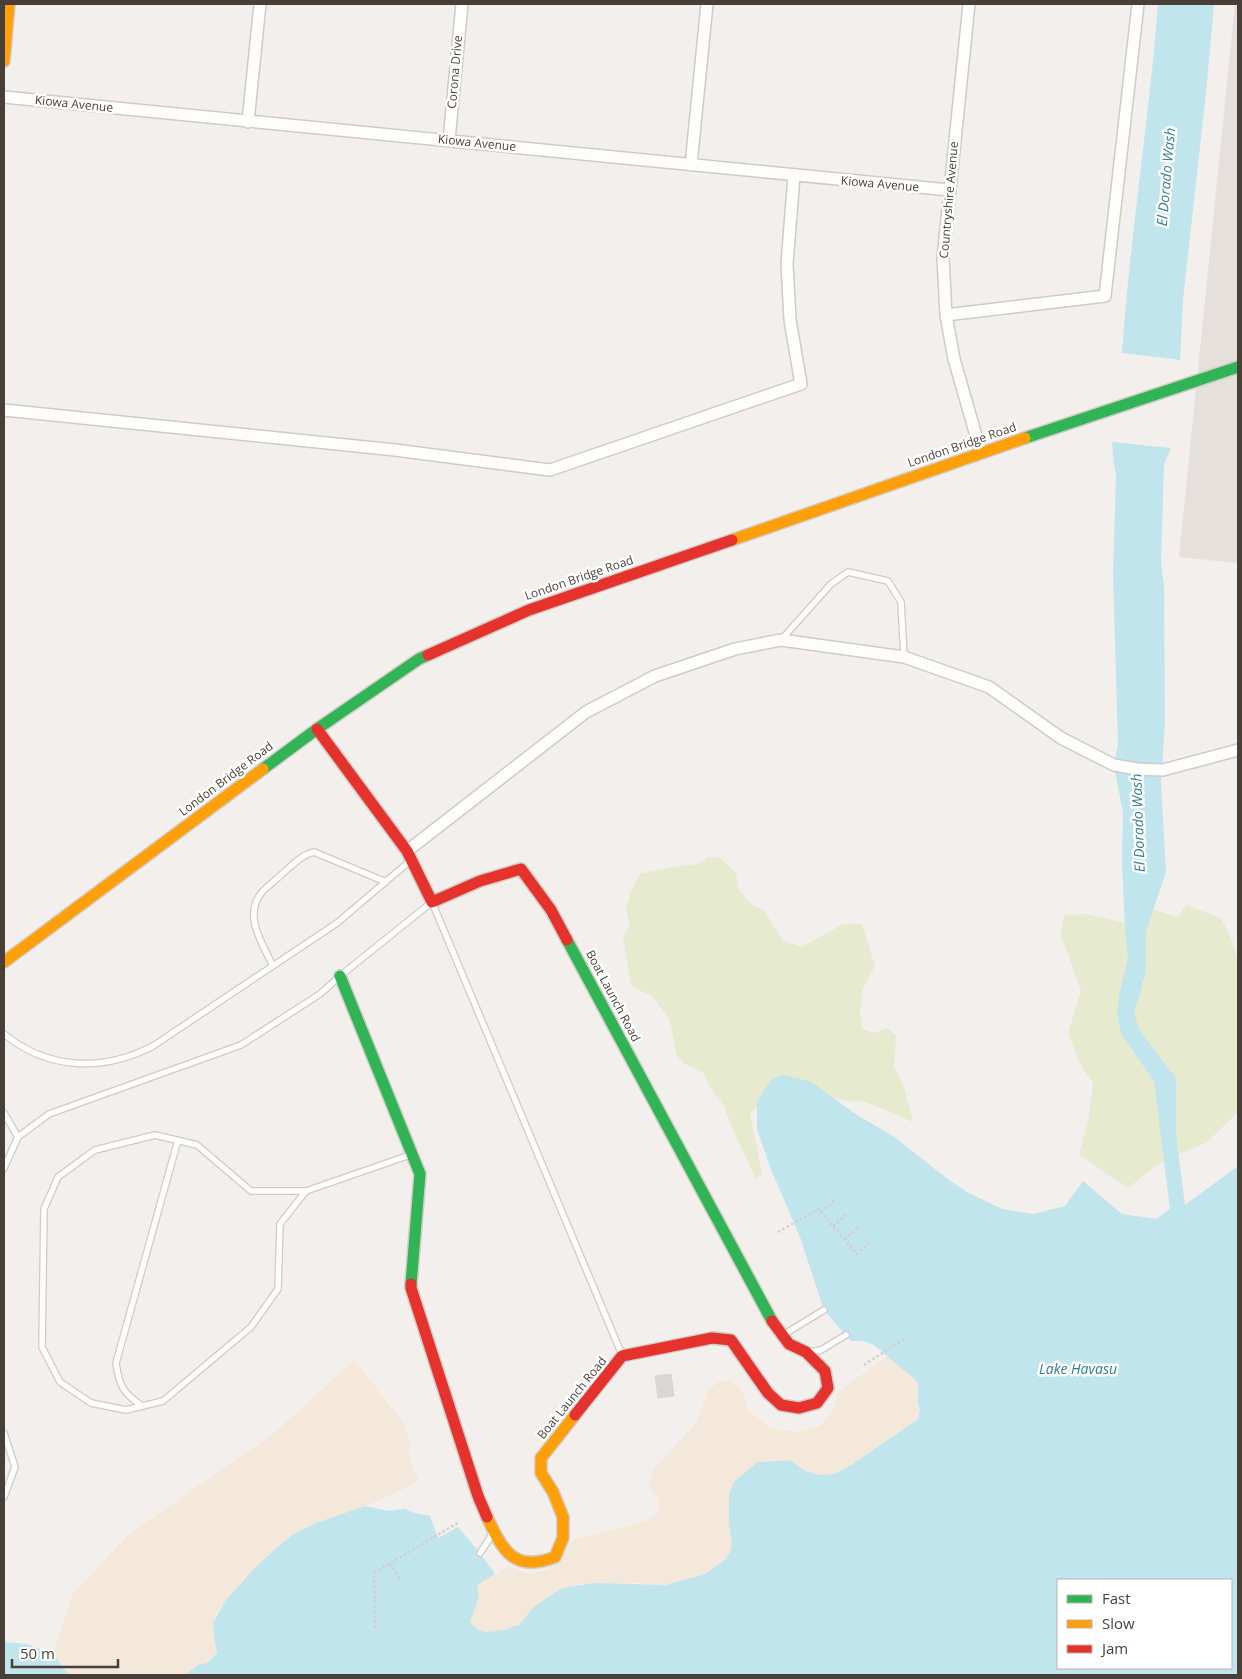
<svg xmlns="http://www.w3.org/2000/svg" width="1242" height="1679" viewBox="0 0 1242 1679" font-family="'Open Sans',sans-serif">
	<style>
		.residential { fill: #e5e0db }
		.green { fill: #e6eacf }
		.sand { fill: #f4e8da }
		.water { fill: #c1e5ec; fill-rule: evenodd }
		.building { fill: #dad6d4; stroke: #dad6d3 }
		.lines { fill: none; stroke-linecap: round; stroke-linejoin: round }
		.lane-casing { stroke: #cecbc9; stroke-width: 8 }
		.street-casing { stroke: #cecbc9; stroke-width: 14 }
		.fast-casing { stroke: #d2ccc5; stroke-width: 14 }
		.slow-casing { stroke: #d2ccc5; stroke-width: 14 }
		.jam-casing { stroke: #d2ccc5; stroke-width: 14 }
		.path { stroke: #d2cfcb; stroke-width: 2.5; stroke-dasharray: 2.5 2.5; stroke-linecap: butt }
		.lane { stroke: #fdfdfc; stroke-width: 5.5 }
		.street { stroke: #fdfdfc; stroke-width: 11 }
		.fast { stroke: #30b455; stroke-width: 11 }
		.slow { stroke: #ff9f0a; stroke-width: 11 }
		.jam { stroke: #e5322d; stroke-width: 11 }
		.labels { text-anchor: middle; stroke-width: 5; stroke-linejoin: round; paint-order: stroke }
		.street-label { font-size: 12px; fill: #483f39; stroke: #fff }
		.water-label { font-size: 14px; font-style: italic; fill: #307d8f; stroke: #fff }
	</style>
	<rect width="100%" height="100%" fill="#f2efed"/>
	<!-- residential -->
	<path class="residential" d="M1235,4H1238V563L1179,557Z"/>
	<!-- green -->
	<path class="green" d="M708,857L720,858L736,873L739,890L752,905L764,910L782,940L802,947L843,924H862L875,966L863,988L860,1010L862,1029L874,1033L887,1028L896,1035L894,1067L903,1084L913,1122L866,1102L771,1094L750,1113L762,1174L756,1179L732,1128L724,1106L710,1088L703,1072L685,1064L677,1056L671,1026L666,1014L652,996L631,986L623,937L630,926L626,909L631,891L641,873C652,872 663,869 673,867C689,864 694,868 708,857Z
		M1186,905L1221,918L1231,938L1238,961V1112L1206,1143L1174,1156L1154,1167L1128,1188L1079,1155L1089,1117L1093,1083L1079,1062L1068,1033L1081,991L1061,935L1064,915L1085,914L1132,924L1147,908L1178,917Z"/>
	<!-- sand -->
	<path class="sand" d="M888,1356L919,1382L918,1403L920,1410L918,1419L853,1464L835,1474L819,1475L805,1471L790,1460L757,1462L741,1475L729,1524L732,1542L730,1552L725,1560L705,1574L664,1585L640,1583L580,1584L534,1607L520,1624L505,1630L486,1632L478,1630L470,1622L479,1597L477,1585L509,1566L528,1574L547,1570L561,1559L573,1540L647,1521L660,1511L658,1498L649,1487L654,1468L697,1422L708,1391L718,1382L732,1380L743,1393L748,1411L770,1428L795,1432L820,1426L832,1412L839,1391Z
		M354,1360L403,1422L410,1440L409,1455L419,1481C397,1493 375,1502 352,1511C333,1518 310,1523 292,1535C273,1548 219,1601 213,1622C211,1632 215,1644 217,1653L207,1663L199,1664L185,1675H69L53,1654L73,1594L128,1535L273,1434Z"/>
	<!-- water -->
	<path class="water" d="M1158,4H1214L1206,93L1183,300L1180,360L1122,353C1130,236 1149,121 1158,4Z
		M1112,442L1171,448L1164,464L1161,562L1164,586L1165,722L1161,783L1166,872L1146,931V972L1134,1013L1139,1029L1176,1078V1134L1185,1205L1238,1166V1675H185L199,1664L207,1663L217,1653L214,1637L213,1623L226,1600L252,1571L274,1550L292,1535L316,1523L365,1506L389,1511L405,1509L415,1513L430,1516L438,1538L458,1527L480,1553L495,1574L477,1585L479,1597L470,1622L478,1630L486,1632L505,1630L520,1624L534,1607L560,1589L568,1587L594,1583L665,1585L705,1574L725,1560L730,1552L732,1542L729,1524V1494L734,1482L757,1462L790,1460L805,1471L819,1475L835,1474L853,1464L918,1419L920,1410L918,1403V1382L874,1345L862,1341H851L824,1310L800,1237L770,1167L757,1129V1102L770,1081L781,1075L810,1081L857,1115L893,1136L949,1180L967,1192L1002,1209L1034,1214L1065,1206L1083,1181L1122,1214L1156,1219L1170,1209L1154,1081L1121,1034L1117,1012L1120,991L1128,959L1125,930L1122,861L1123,813L1114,765L1118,744L1113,573L1116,475L1114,464ZM1058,1580H1231V1668H1058Z
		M4,1642L27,1644L53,1654L69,1675H4Z"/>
	<!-- building -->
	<path class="building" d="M671,1374L674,1396L658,1398L655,1376Z"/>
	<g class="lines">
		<defs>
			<path id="lane" d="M781,640L831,584L848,572L888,581L901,602L904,657
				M273,966C262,943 242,914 263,891C269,885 277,879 283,873C293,865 301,855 314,852L386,882
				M4,1034C48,1070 103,1072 153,1046L337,923L410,861
				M4,1113L18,1137
				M4,1168L18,1137L49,1114L241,1045L320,994L340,976L432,902L622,1355
				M306,1191L280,1224L278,1289L251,1327L163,1401L126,1410L91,1403L60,1382L42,1347L44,1209L58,1177L95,1150L155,1135L197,1145L251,1191H306L410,1155
				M783,1335L824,1310
				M808,1352L821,1350L846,1335
				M142,1406C123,1393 119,1385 116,1363L178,1140
				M4,1433L15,1467L4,1497
				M480,1553L490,1538L491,1533"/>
			<path id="street" d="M969,4L943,258L946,315L954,359L981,453
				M4,97L949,190
				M248,122L260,4
				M449,140L462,4
				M691,165L707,4
				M946,315L1105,296L1138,4
				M4,410L395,450L550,470L801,384L790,320L787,264L794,176
				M407,851L586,712L655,676L735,649L781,640L904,657L989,687L1061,738L1114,765L1137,769L1163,770L1238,750"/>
			<path id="fast" d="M1025,438L1238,367
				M263,769L317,729L419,659L428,655
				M567,940L772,1321
				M340,976L420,1174L411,1284"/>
			<path id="slow" d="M4,61L9,4
				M732,540L1025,438
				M4,962L263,769
				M487,1517C503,1551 514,1573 555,1557L563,1538V1517L553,1492L541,1473V1458L575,1415"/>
			<path id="jam" d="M428,655L529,610L732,540
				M317,729L407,851L432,902L480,881L521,869L551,910L567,940
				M411,1284V1288L478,1496L487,1517
				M575,1415L622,1356L712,1338L731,1340L768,1393L781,1405L799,1408L817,1403L828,1388L825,1371L806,1352L789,1344L772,1321"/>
		</defs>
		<!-- lane casing -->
		<use href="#lane" class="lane-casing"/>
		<!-- street casing -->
		<use href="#street" class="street-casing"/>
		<!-- fast casing -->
		<use href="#fast" class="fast-casing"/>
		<!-- slow casing -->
		<use href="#slow" class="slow-casing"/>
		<!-- jam casing -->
		<use href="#jam" class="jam-casing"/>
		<!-- path -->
		<path class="path" d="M821,1212L836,1199
			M833,1226L848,1213
			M778,1232L818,1209L857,1254L871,1241
			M844,1239L859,1227
			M864,1365L904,1339
			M390,1564L400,1579
			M375,1628L374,1573L459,1522"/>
		<!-- lane -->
		<use href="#lane" class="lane"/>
		<!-- street -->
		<use href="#street" class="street"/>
		<!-- fast -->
		<use href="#fast" class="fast"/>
		<!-- slow -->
		<use href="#slow" class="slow"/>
		<!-- jam -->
		<use href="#jam" class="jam"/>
	</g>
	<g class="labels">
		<!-- street labels -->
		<g class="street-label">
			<text transform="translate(455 72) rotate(-85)" y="4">Corona Drive</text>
			<text transform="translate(74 104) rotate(6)" y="4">Kiowa Avenue</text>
			<text transform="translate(477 143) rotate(6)" y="4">Kiowa Avenue</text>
			<text transform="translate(880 184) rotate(5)" y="4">Kiowa Avenue</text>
			<text transform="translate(949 200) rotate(-85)" y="4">Countryshire Avenue</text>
			<text transform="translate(962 445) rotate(-19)" y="4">London Bridge Road</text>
			<text transform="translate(579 578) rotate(-19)" y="4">London Bridge Road</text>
			<text transform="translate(226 779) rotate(-37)" y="4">London Bridge Road</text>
			<text transform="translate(613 996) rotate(62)" y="4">Boat Launch Road</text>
			<text transform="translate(572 1398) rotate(-51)" y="4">Boat Launch Road</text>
		</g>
		<!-- water labels -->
		<g class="water-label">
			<text transform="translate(1166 177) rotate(-85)" y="5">El Dorado Wash</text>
			<text transform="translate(1138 823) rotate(-92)" y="5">El Dorado Wash</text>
			<text x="1078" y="1374">Lake Havasu</text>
		</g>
	</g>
	<!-- border -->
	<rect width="1242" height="1679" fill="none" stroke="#483f39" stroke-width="10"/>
	<!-- legend -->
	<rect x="1057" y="1579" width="175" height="90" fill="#ffffff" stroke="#b6b2b0"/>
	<rect x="1067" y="1595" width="25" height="8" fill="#30b455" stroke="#b6b2b0"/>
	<text x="1102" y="1604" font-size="15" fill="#483f39">Fast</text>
	<rect x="1067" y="1620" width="25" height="8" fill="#ff9f0a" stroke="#b6b2b0"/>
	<text x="1102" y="1629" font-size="15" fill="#483f39">Slow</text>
	<rect x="1067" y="1645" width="25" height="8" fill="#e5322d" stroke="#b6b2b0"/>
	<text x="1102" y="1654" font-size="15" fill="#483f39">Jam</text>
	<!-- scale -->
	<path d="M12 1659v8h106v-8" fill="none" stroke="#483f39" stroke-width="2.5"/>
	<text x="20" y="1659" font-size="15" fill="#483f39" stroke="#ffffff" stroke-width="4" paint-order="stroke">50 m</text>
</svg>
